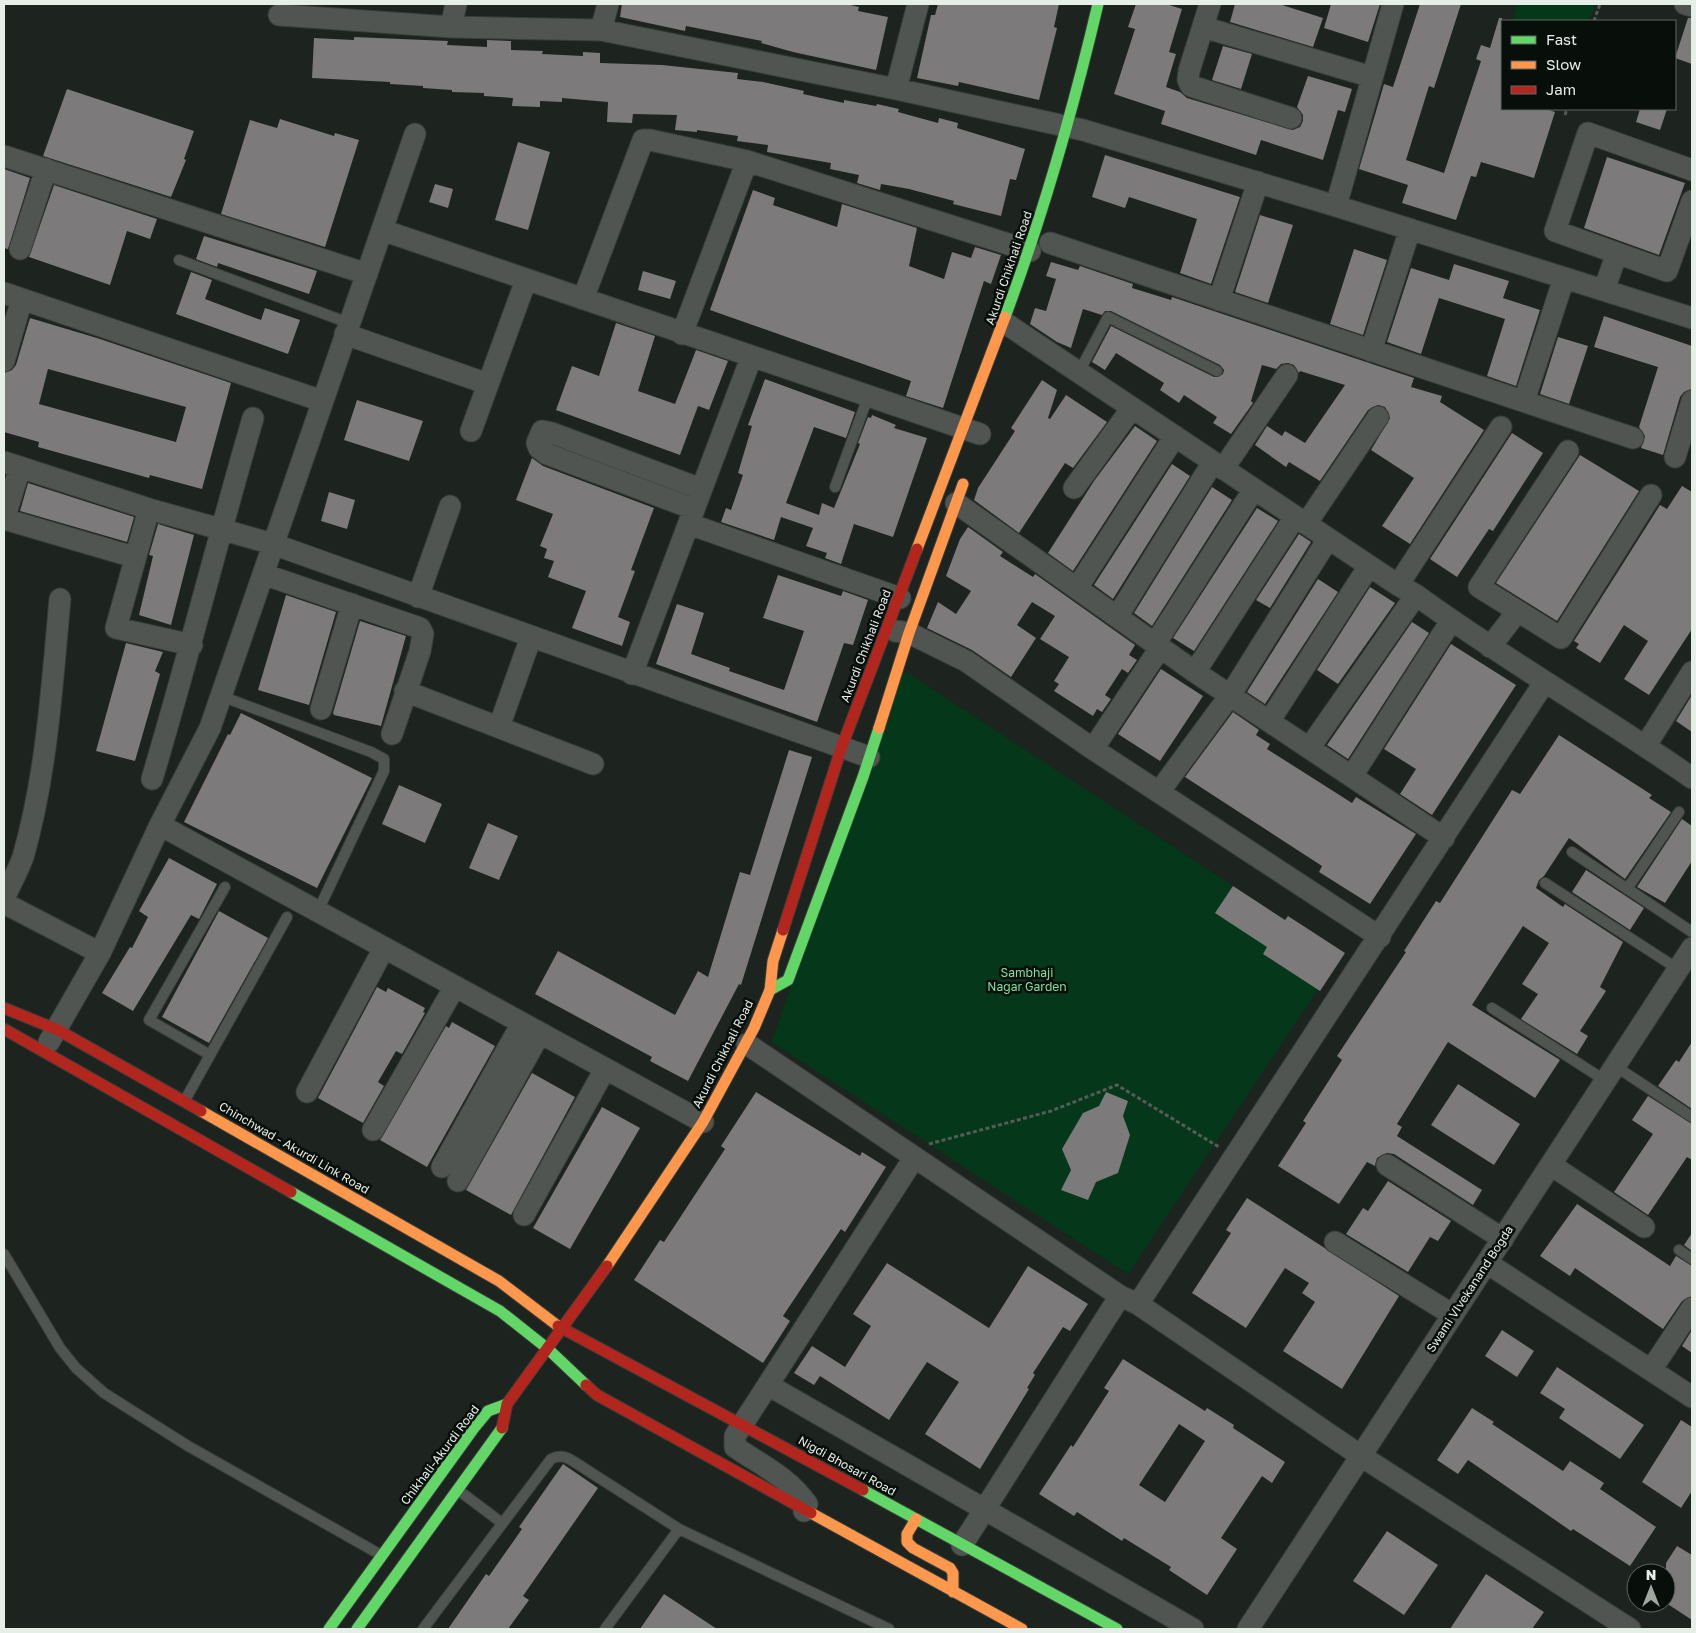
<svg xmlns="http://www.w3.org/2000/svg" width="1696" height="1633" viewBox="0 0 1696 1633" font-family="'Golos Text',sans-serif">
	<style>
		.green { fill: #05381b }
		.building { fill: #7c7a7a; fill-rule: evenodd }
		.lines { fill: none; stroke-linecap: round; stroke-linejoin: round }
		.lane-casing { stroke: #373d39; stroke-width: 12 }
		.street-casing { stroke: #373d39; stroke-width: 23 }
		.fast-casing { stroke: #373d39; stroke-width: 13 }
		.slow-casing { stroke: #373d39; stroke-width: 13 }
		.jam-casing { stroke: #373d39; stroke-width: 13 }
		.path { stroke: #575b58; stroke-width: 3; stroke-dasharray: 4 2.5; stroke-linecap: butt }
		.lane { stroke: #515552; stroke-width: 10 }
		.street { stroke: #515552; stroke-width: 21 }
		.fast { stroke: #63d668; stroke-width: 11 }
		.slow { stroke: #ff974d; stroke-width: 11 }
		.jam { stroke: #b3261e; stroke-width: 11 }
		.labels { text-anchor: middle; stroke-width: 5; stroke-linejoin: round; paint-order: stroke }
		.street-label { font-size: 12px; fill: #e6eee8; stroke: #080e0a }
		.park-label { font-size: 12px; fill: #7fe19d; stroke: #080e0a }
	</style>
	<rect width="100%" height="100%" fill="#1d231e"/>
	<!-- green -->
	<path class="green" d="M1517,4H1595L1590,21H1512Z
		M900,668L1340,956L1128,1274L772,1042Z"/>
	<!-- building -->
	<path class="building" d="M622,4H846L859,7L858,11L888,17L876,70L793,52L761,43L762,41L686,26L685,31L620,17Z
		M938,4H1059L1054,27L1057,28L1039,100L959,82L958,86L917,78L931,15H935Z
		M1136,4H1166L1182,9L1169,52L1176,54L1166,87L1180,92L1187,98L1293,130L1300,127L1303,121V115L1297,107L1308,76L1352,89L1345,112L1338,110L1323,160L1261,140L1256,155L1161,124L1165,111L1114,94L1135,29L1128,27Z
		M1235,4H1279L1323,18L1313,47L1230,22Z
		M1331,4H1380L1368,42L1324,28Z
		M1420,4H1461L1434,88L1429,86L1406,160L1444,173L1481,61L1476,59L1481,45L1490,48L1499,18H1502V109H1546L1555,112L1534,178L1481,162L1476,177L1471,176L1456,220L1402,203L1408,185L1359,169L1384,84L1393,87Z
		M1688,18H1692V64L1675,58Z
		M354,37L448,41L447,45L487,47V40L511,41V50L543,51L542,54L583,56V52L600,53V63L662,65L738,73L737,79L763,82L804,91L803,94L844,103V100L876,106L877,104L899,109L898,112L938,123L939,118L958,123L957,128L1025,149L1016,180L1010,179L1001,216L953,204L954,201L909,189L881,184L880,190L857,183L859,175L830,169L831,163L767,152L768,145L737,141L738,136L697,130V132L675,130L677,115L633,114L632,123L607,122L608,102L562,98V102L540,101V107L512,106L513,98L484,96V93L452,92V90L423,88V86L390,84V82L312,78L314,38L354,40Z
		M1223,46L1252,54L1241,89L1212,80Z
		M67,89L194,131L184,159L186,160L171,197L43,156Z
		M1640,109H1667L1660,130L1636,122Z
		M280,119L334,136L335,133L359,140L325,247L221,214L250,120L277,128Z
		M518,142L550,152L528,230L495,220Z
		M1105,155L1240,197L1211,284L1180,273L1197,219L1129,197L1125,208L1092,197Z
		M1607,157L1685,183L1659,255L1584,228Z
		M4,169L30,178L8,249L4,248Z
		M435,184L453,189L448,208L429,202Z
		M54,185L157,219L150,239L127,231L110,285L29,257Z
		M753,190L775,198L773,205L837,227L842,204L917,228L909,266L944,279L952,252L971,258L975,247L1001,255L991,284L984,281L943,408L906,396L911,381L710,310Z
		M1260,215L1293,225L1268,303L1235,292Z
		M204,236L317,271L309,294L218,263L217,267L196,259Z
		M1354,249L1387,260L1363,335L1330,324Z
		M1051,262L1078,270L1080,266L1133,284L1132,288L1171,300L1172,297L1414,378L1411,387L1442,396L1440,402L1484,430L1410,544L1382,526L1414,478L1371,450L1390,418L1385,407L1378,405L1368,410L1320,481L1289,462L1286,467L1255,445L1267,426L1282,436L1285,431L1305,443L1345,385L1300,371L1299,373L1294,365L1288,363L1281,364L1276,369L1262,365L1251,401L1253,403L1231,434L1213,423L1217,417L1184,395L1179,403L1160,390L1164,383L1116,353L1105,370L1092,362L1111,326L1214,377L1223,374L1224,370L1220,365L1111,311H1105L1102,315L1083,309L1071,348L1057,342L1030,324L1035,308L1046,311L1056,279L1046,276Z
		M1454,264L1509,281L1503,298L1540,310L1516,386L1487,376L1505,319L1439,298L1421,354L1387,342L1411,268L1449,280Z
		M643,271L676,281L670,299L638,290Z
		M191,272L212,280L205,299L261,320L265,308L300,320L288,354L176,314Z
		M1604,316L1692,346V389L1684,392L1680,397L1663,455L1641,448L1645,436L1639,427L1658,367L1594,347Z
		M30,318L97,338L231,383L202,489L150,475L149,478L38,447L39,442L4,432V373L12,370L16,365ZM48,369L186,407L176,442L39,404Z
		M616,323L655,336L638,391L675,404L696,350L728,361L709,410L698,406L680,455L556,410L572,366L599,376Z
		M1558,337L1588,346L1569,404L1540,394Z
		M765,379L855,412L846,438L814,427L786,503L819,515L822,503L834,508L860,444L858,443L868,417L871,418L872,415L896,425L894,428L927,438L893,537L854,524L841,564L825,558L827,553L806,546L813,528L781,517L774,540L721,522L726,508L731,510L743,475L738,473L752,426L748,425Z
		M1042,380L1057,390L1048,418L1050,419L1066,395L1107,422L1073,468L1065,463L1019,533L974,500L978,488L1015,431L1011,428Z
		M357,400L423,421L409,461L344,440Z
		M1135,426L1157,441L1073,571L1048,553L1094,481Z
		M1512,433L1543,453L1493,531L1489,529L1457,577L1430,559Z
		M1580,455L1639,491L1557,621L1496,583Z
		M532,458L543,466L654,508L631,570L635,571L618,617L630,622L622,646L572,628L586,591L548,577L554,561L544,558L547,549L540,546L553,514L516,500Z
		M1172,464L1190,476L1113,599L1094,585Z
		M28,483L134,517L127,542L20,511Z
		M1682,486L1692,492V629L1649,695L1624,679L1648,641L1624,625L1600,663L1576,648L1579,644L1574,641L1660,505L1667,509Z
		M1212,487L1232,500L1152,626L1134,613Z
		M329,492L355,500L347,529L321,521Z
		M1257,508L1278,521L1194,651L1173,638Z
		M158,524L194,535L171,625L139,615L153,556L149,555Z
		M968,527L1003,552L1000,556L1033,577L1035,574L1135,645L1129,655L1137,660L1128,673L1122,669L1105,695L1111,699L1102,712L1097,709L1093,716L1054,691L1059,684L1054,681L1069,657L1040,639L1055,616L1032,602L1017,625L1036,638L1011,677L972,650L927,628L938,602L956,614L971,591L946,576L960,539Z
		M1299,534L1311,542L1270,608L1256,600Z
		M778,575L841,596L843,591L868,600L853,645L844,643L817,722L656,664L677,604L704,613L691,654L730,668L729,671L784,690L804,631L763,618Z
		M1318,579L1338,592L1265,704L1247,692Z
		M1370,587L1395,603L1338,684L1317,670Z
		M286,595L336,612L309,705L258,690Z
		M360,621L406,636L381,726L334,715L333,713Z
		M1412,622L1429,633L1348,759L1327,745Z
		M126,643L163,652L155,671L160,674L135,761L96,751Z
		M1451,644L1516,685L1432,815L1400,794L1416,769L1384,749Z
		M1161,669L1203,696L1160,761L1118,734Z
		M1692,695V732L1676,721Z
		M1233,712L1259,730L1256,735L1270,744L1267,749L1352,803L1356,797L1416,834L1370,904L1319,872L1322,866L1185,777Z
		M241,713L372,778L317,888L184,822L228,734L230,735Z
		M1559,735L1652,795L1649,798L1671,812L1625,879L1569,838L1544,876L1539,880L1536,888L1563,907L1565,904L1623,942L1600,987L1606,991L1580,1031L1588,1036L1577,1054L1521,1019L1538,994L1522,984L1549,943L1523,926L1472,1005L1560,1060L1535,1098L1448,1042L1397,1124L1402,1127L1397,1136L1482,1190L1473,1205L1394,1154L1387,1153L1377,1158L1375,1166L1367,1162L1339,1204L1278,1166L1306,1123L1303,1121L1342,1060L1337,1056L1406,952L1404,951L1436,901L1440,903L1512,790L1520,794Z
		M789,750L812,757L741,985L739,984L688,1081L650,1061L652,1057L535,994L558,951L675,1015L698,971L708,977L740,872L750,875Z
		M399,785L442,804L425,843L382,824Z
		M1682,819L1692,826V861L1665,903L1637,887Z
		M488,823L518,836L499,880L469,868Z
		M169,858L217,884L199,919L191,915L133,1011L102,993L130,947L132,948L148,917L139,911Z
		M1586,870L1644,908L1630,930L1572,892Z
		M1233,886L1285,920L1288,916L1345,953L1320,991L1263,954L1267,947L1215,913Z
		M219,911L268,938L209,1043L162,1017Z
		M377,987L386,992L388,988L425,1008L423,1012L425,1013L402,1054L396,1051L378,1082L384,1086L363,1123L318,1098Z
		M452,1022L495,1046L427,1167L380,1140L446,1026L449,1028Z
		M1692,1042V1109L1658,1086L1676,1060L1679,1062Z
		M532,1073L575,1097L511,1215L466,1190Z
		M1458,1084L1520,1124L1494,1165L1431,1125Z
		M756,1092L860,1156L862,1152L886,1167L845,1232L841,1229L783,1316L790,1321L763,1363L634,1280L660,1240L664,1242L725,1149L721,1146Z
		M1106,1092L1128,1101L1123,1116L1130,1135L1118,1173L1096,1182L1088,1200L1061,1190L1071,1170L1062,1149L1083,1113L1099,1106Z
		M1648,1096L1692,1124V1160L1687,1157L1648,1215L1614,1192L1653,1134L1632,1120Z
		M602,1107L640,1128L570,1249L533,1228Z
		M1388,1181L1451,1221L1438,1241L1430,1237L1408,1272L1346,1234L1363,1208L1368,1211Z
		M1247,1198L1399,1296L1342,1389L1283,1351L1315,1302L1302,1293L1309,1283L1285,1268L1246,1328L1192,1293L1231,1233L1226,1230Z
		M1577,1204L1670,1266L1676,1256L1692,1266V1296L1682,1301L1663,1329L1575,1268L1570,1276L1540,1256Z
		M1692,1233V1251L1684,1245Z
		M887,1263L989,1328L1028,1266L1088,1304L1070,1331L1063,1327L1033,1373L1035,1375L1027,1388L1029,1389L980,1469L925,1434L959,1382L927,1362L889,1420L820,1376L814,1385L794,1373L812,1346L845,1367L871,1326L853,1314Z
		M1502,1330L1534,1351L1517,1377L1485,1356Z
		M1692,1330V1353L1682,1346Z
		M1123,1359L1205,1411L1207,1408L1234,1425L1233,1428L1285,1462L1272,1483L1262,1476L1221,1538L1237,1549L1207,1595L1169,1570L1171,1567L1124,1538L1122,1541L1077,1512L1074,1516L1039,1494L1071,1445L1073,1447L1109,1391L1104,1388ZM1179,1424L1205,1441L1165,1502L1139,1485Z
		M1557,1367L1644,1425L1620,1459L1559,1418L1565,1409L1540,1393Z
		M1472,1408L1494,1422L1492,1424L1563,1471L1570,1461L1604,1483L1600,1489L1656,1527L1630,1566L1573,1529L1571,1531L1468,1460L1458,1474L1437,1460Z
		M1681,1420L1692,1427V1491L1681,1508L1642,1482Z
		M563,1464L598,1488L523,1596L529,1600L508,1629H448L486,1574L489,1576L522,1529L519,1527Z
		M1387,1531L1438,1565L1404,1615L1353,1581Z
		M1677,1546L1692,1555V1620L1666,1603V1563Z
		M1486,1574L1544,1612L1532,1629H1450Z
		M664,1594L717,1629H640Z"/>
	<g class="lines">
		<defs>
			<path id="lane" d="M179,260L349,323
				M1079,372L1108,317L1217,371
				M835,487L868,397
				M221,696L371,752L384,759V771L318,911
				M1572,852L1692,932
				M1545,883L1678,969
				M1627,889L1679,812
				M1492,1008L1606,1081
				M210,1055L149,1020L225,887
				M1615,1066L1692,1117
				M185,1100L287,917
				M1679,1250L1692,1259
				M4,1254L60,1348L76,1368L104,1393L188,1446L381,1555
				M458,1490L502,1523
				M423,1629L551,1459C561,1454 567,1457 576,1463L679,1529
				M605,1629L679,1529L889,1629"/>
			<path id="street" d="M1210,4L1189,71L1188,80L1191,86L1291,118
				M1685,4L1692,6
				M279,15L451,27L601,30L896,89L1083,130L1336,206L1692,318
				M451,27L456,4
				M1203,27L1372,77
				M601,30L608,4
				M896,89L918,4
				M4,156L367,274
				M1692,170L1588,133L1555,231L1667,271L1692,201
				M1336,206L1393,4
				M382,230L980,434
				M1050,243L1633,438
				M20,249L46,169
				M1604,290L1617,253
				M4,293L322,401
				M583,299L643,140H650L747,161L1030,251
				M1219,300L1258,182
				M1005,323L1398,585L1416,595C1505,660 1602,715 1692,778
				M345,334L488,384
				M682,334L747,161
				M1371,351L1410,229
				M4,361L22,299
				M1524,401L1564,278
				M471,431L526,280
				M1568,451L1479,587L1561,638L1651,495
				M1675,457L1692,401
				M4,462L149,509L273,544L869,757
				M20,468L4,519L134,557
				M1223,469L1287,375
				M1074,488L1132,408
				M956,503L1195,672L1444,838
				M149,509L116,628L192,645
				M694,509L547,454L539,448L537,443L542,431L552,433L701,489
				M689,524L900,598
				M1306,524L1378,417
				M263,574L420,628L423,634L420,651L392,734
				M1398,585L1501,427
				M1077,588L1175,436
				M418,597L450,506
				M1117,617L1213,462
				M895,631L909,633L966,661L1093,749L1380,937
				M1155,644L1254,489
				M1490,647L1517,612
				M1195,672L1295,517
				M632,674L751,358
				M405,691L593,764
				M321,709L352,604
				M1270,720L1369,566
				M499,727L531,637
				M1646,745L1692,672
				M1310,747L1416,595
				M1093,749L1160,648
				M1352,776L1451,621
				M152,779C188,659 218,538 253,418
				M1159,792L1231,694L1328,539
				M160,825L703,1122
				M4,898C10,885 18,871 23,857C47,773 52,685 60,599
				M4,903L100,953
				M49,1042L100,953L160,825L210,728L415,134
				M747,1044L1120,1296L1138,1304L1361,1456L1630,1629
				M307,1092L384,948
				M373,1130L455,986
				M1387,1165L1503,1239
				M1551,1165L1644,1227
				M442,1167L522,1023
				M458,1181L540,1033
				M524,1215L605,1069
				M1335,1242L1453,1315
				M1487,1263L1692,1397
				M1138,1304L1544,683
				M1651,1370L1692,1308
				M768,1385L1193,1629
				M804,1511L807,1504C788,1477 761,1465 735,1447V1436L914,1158
				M962,1545L1120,1296
				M1248,1629L1692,948"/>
			<path id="fast" d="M1005,317C1043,215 1073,110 1098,4
				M770,990L788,980L863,777L879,728
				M291,1192L500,1311L548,1349L586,1385
				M863,1490L1117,1629
				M329,1629L474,1428L488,1411L507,1404
				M357,1629L502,1428"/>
			<path id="slow" d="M917,549L1005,317
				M879,728L909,633L963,484
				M201,1111L499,1281L558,1326
				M607,1266L703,1122L754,1028L770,990L773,961L783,930
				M811,1513L1022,1629
				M916,1519L907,1534V1542L913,1548L950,1568L953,1573V1592"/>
			<path id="jam" d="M783,930L842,746L917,549
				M4,1008L58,1030L201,1111
				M4,1029L291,1192
				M558,1326L863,1490
				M586,1385L597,1395L811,1513
				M502,1428L507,1404L607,1266"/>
		</defs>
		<!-- lane casing -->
		<use href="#lane" class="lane-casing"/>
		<!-- street casing -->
		<use href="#street" class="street-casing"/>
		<!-- fast casing -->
		<use href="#fast" class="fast-casing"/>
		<!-- slow casing -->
		<use href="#slow" class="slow-casing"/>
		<!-- jam casing -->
		<use href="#jam" class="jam-casing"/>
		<!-- path -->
		<path class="path" d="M1594,21L1600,4
			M1565,115L1567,109
			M929,1144L1051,1111L1117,1085L1219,1147"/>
		<!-- lane -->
		<use href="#lane" class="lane"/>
		<!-- street -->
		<use href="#street" class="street"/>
		<!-- fast -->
		<use href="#fast" class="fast"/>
		<!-- slow -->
		<use href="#slow" class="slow"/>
		<!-- jam -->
		<use href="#jam" class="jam"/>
	</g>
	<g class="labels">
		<!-- street labels -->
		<g class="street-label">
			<text transform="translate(1009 268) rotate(-71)" y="4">Akurdi Chikhali Road</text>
			<text transform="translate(866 646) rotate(-69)" y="4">Akurdi Chikhali Road</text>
			<text transform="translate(723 1054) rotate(-63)" y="4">Akurdi Chikhali Road</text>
			<text transform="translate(294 1148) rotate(30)" y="4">Chinchwad - Akurdi Link Road</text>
			<text transform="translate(1470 1289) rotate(-57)" y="4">Swami VIvekanand Bogda</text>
			<text transform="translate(440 1455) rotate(-53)" y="4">Chikhali-Akurdi Road</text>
			<text transform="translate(847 1466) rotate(29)" y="4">Nigdi Bhosari Road</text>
		</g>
		<!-- park labels -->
		<g class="park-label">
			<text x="1027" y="977">Sambhaji<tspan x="1027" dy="14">Nagar Garden</tspan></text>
		</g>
	</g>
	<!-- border -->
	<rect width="1696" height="1633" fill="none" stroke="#e6eee8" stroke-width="10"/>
	<!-- legend -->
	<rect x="1501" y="20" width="175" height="90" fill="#080e0a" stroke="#616863"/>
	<rect x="1511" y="36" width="25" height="8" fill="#63d668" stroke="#616863"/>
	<text x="1546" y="45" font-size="15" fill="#e6eee8">Fast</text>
	<rect x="1511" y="61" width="25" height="8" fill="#ff974d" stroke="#616863"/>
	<text x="1546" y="70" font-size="15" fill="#e6eee8">Slow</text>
	<rect x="1511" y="86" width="25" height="8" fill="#b3261e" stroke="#616863"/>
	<text x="1546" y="95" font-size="15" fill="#e6eee8">Jam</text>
	<!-- north arrow -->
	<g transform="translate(1651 1588)"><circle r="24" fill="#080e0a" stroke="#616863"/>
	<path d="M0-4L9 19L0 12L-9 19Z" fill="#a0a7a1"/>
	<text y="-8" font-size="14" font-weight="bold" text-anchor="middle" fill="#e6eee8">N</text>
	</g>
</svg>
